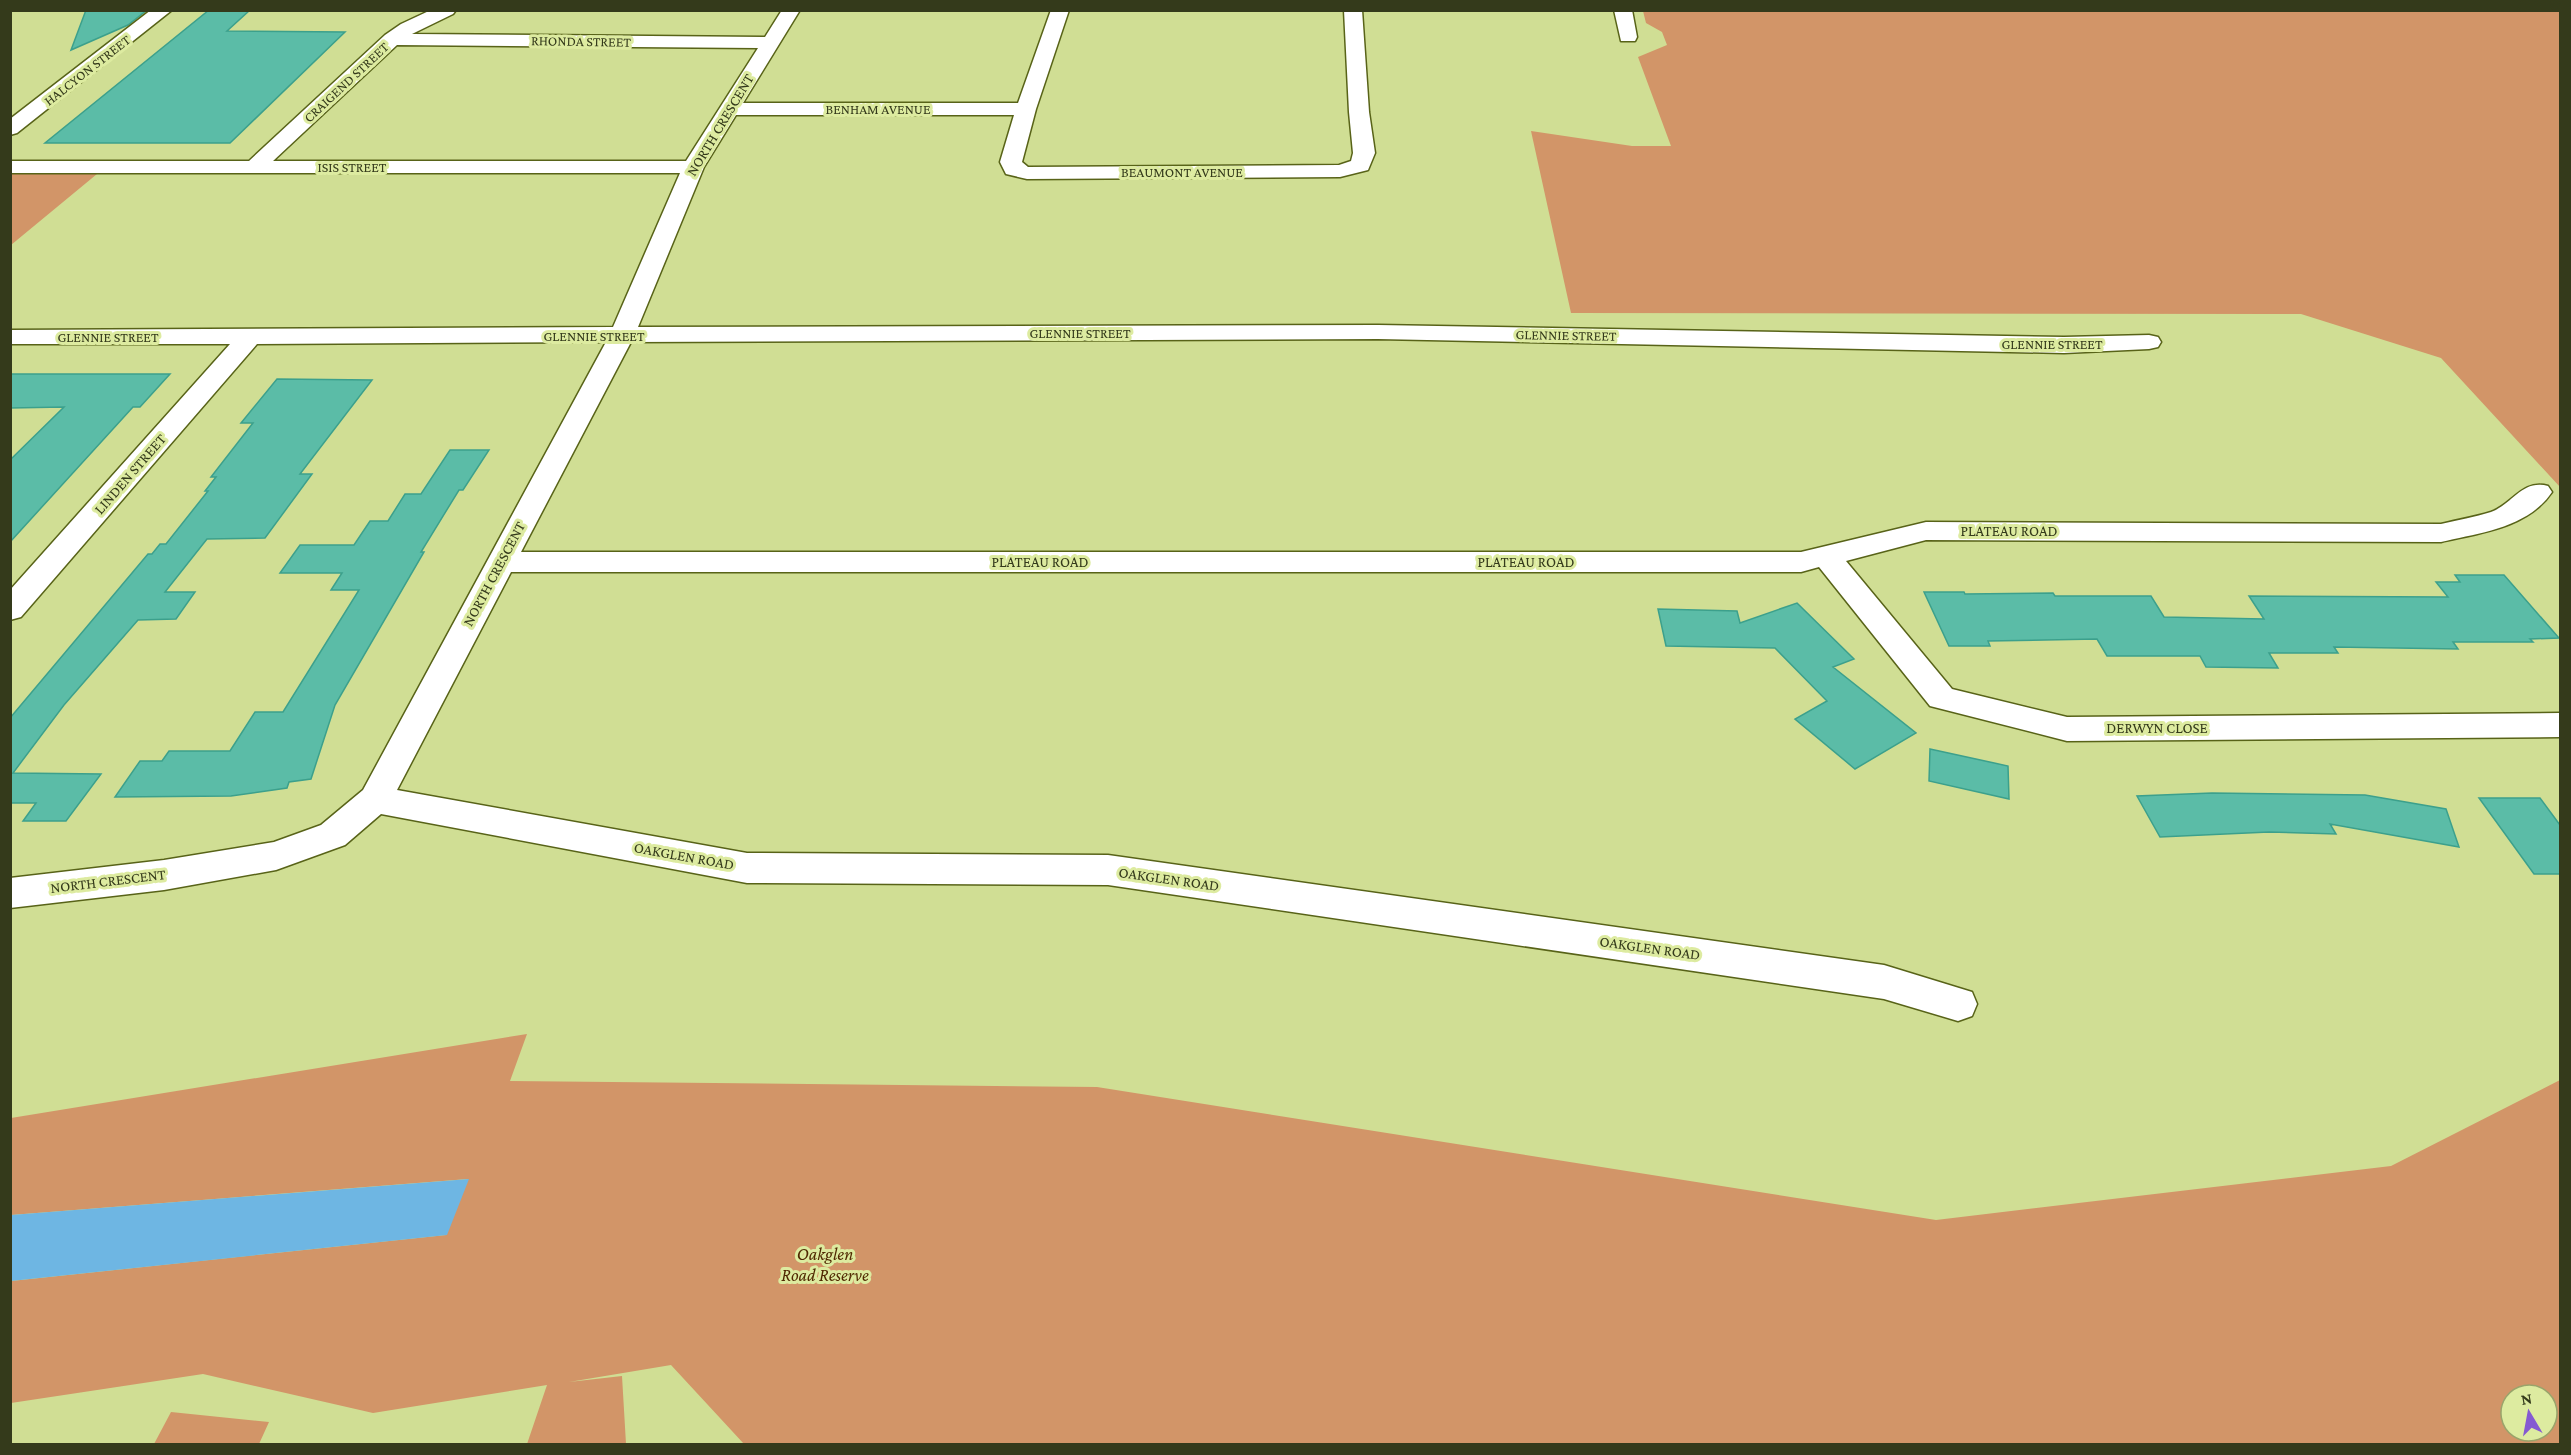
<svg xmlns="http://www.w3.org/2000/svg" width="2571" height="1455" viewBox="0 0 2571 1455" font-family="'Crimson Pro',serif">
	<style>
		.green { fill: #d29568; fill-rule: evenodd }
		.water { fill: #6eb6e3 }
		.building { fill: #5bbca7; stroke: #3ca08c; stroke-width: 1.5 }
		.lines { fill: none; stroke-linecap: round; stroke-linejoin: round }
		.minor-casing { stroke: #586318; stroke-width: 3 }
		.minor { fill: #fff; fill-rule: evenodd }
		.labels { text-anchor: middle; stroke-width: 6; stroke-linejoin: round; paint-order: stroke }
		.far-street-label { font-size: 14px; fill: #343a1b; stroke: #ddeba0 }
		.street-label { font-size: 15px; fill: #343a1b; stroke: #ddeba0 }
		.near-park-label { font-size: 18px; font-style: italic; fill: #502802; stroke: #ddeba0 }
	</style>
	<rect width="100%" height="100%" fill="#d0de94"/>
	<!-- green -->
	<path class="green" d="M1643,11H2560V487L2441,358L2301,314L1571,313L1531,131L1632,146H1671L1638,57L1667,45L1662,32L1646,23Z
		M11,174H97L11,245Z
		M527,1034L510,1081L1097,1087L1936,1220L2391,1166L2560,1080V1444H744L671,1365L569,1382L622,1376L626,1444H527L547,1385L373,1413L203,1374L11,1403V1281L446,1235L468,1179L11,1215V1118ZM2511,1395H2547V1431H2511Z
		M171,1412L269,1422L259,1444H154Z"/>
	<!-- water -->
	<path class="water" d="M469,1179L447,1235L11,1281V1215Z"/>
	<!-- building -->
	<path class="building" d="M86,10H147L128,25L71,50Z
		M209,10H250L227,31L345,32L230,143H45Z
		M10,374H170L140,407H133L10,542V460L64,407L10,408Z
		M277,379L372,380L300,474H312L265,538L207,539L165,592H195L176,619L138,620L64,705L13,773L101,774L66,821H23L36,803H10V718L148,554H152L160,544H166L208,491H205L216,477H211L253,423H241Z
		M450,450H489L463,490H459L421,552H424L335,705L311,779L289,782L287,788L231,796L115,797L140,761H162L169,751H230L255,712H283L359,590H331L342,573H280L300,545H354L370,521H388L405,494H421Z
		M2455,575H2504L2559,638L2530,639L2533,642H2453L2458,649L2334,647L2338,653H2269L2278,668L2206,667L2200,656H2107L2097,639L1988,641L1990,646H1949L1924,592H1964L1965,594L2053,593L2055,596H2151L2164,617L2264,619L2249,596L2448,597L2436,582H2460Z
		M1797,603L1854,659L1833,667L1916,733L1855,769L1795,719L1827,701L1775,648L1666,646L1658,609L1737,611L1740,623Z
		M1930,749L2008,766L2009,799L1929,781Z
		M2212,793L2365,795L2446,809L2459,847L2330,824L2336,834L2269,832L2160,837L2137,796Z
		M2479,798H2540L2560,825V874H2534Z"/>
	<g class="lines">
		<defs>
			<path id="minor" d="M151,10H172L17,133L10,135V119Z
				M431,10H456L453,14L412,34L765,37L782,10H800L743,103H1018L1051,10H1069L1036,109L1022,162L1028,167L1339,165L1351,161L1353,153L1349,112L1344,10H1362L1369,112L1375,153L1368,170L1340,177L1027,179L1006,174L1000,162L1014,115H736L704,167L638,327L1378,325L2064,337L2149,335L2158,337L2161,342L2158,347L2149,349L2064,353L1378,339L631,342L521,552H1801L1926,522L2441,524C2457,520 2475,517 2491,512C2513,504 2522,479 2548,486L2552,492C2528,528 2479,533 2441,542L1926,540L1846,561L1952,689L2067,717L2560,713V737L2067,741L1930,706L1819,567L1801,572H511L397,790L747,853L1108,855L1884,965L1972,992L1977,1004L1972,1016L1958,1021L1884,999L1108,885L747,883L381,814L345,845L276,870L164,890L10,908V878L164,860L274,842L321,825L363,790L606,342L257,344L21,617L10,620V590L230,344H10V330L613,327L680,173H10V161H249L385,35L401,24ZM397,45L758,48L686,161H273Z
				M1614,10H1632L1637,37L1635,41H1621Z"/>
		</defs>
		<!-- minor casing -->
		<use href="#minor" class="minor-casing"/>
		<!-- minor -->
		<use href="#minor" class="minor"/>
	</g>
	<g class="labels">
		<!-- far-street labels -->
		<g class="far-street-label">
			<text transform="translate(581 41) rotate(1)" y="5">RHONDA STREET</text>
			<text transform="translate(87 70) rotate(-38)" y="5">HALCYON STREET</text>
			<text transform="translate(346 82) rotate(-43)" y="5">CRAIGEND STREET</text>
			<text x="878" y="114">BENHAM AVENUE</text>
			<text x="352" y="172">ISIS STREET</text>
			<text x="1182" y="177">BEAUMONT AVENUE</text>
			<text x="1080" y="338">GLENNIE STREET</text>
			<text transform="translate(1566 335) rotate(1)" y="5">GLENNIE STREET</text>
			<text x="594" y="341">GLENNIE STREET</text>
			<text x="108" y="342">GLENNIE STREET</text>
			<text x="2052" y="349">GLENNIE STREET</text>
		</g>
		<!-- street labels -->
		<g class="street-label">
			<text transform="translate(720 125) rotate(-59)" y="5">NORTH CRESCENT</text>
			<text transform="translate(130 474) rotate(-49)" y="5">LINDEN STREET</text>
			<text x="2009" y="536">PLATEAU ROAD</text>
			<text x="1040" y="567">PLATEAU ROAD</text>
			<text x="1526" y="567">PLATEAU ROAD</text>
			<text transform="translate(494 574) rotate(-62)" y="5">NORTH CRESCENT</text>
			<text x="2157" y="733">DERWYN CLOSE</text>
			<text transform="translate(684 856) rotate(10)" y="5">OAKGLEN ROAD</text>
			<text transform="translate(1169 879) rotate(8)" y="5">OAKGLEN ROAD</text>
			<text transform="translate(108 881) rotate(-7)" y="5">NORTH CRESCENT</text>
			<text transform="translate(1650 948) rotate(8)" y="5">OAKGLEN ROAD</text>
		</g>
		<!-- near-park labels -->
		<g class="near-park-label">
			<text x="825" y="1260">Oakglen<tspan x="825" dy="21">Road Reserve</tspan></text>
		</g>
	</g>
	<!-- border -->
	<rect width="2571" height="1455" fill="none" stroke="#343a1b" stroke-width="24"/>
	<!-- north arrow -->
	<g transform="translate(2529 1413) rotate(350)"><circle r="28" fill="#ddeba0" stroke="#99a46b" stroke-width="1.5"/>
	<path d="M0-4.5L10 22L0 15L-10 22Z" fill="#8559d2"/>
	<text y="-9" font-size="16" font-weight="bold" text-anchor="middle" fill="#343a1b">N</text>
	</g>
</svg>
